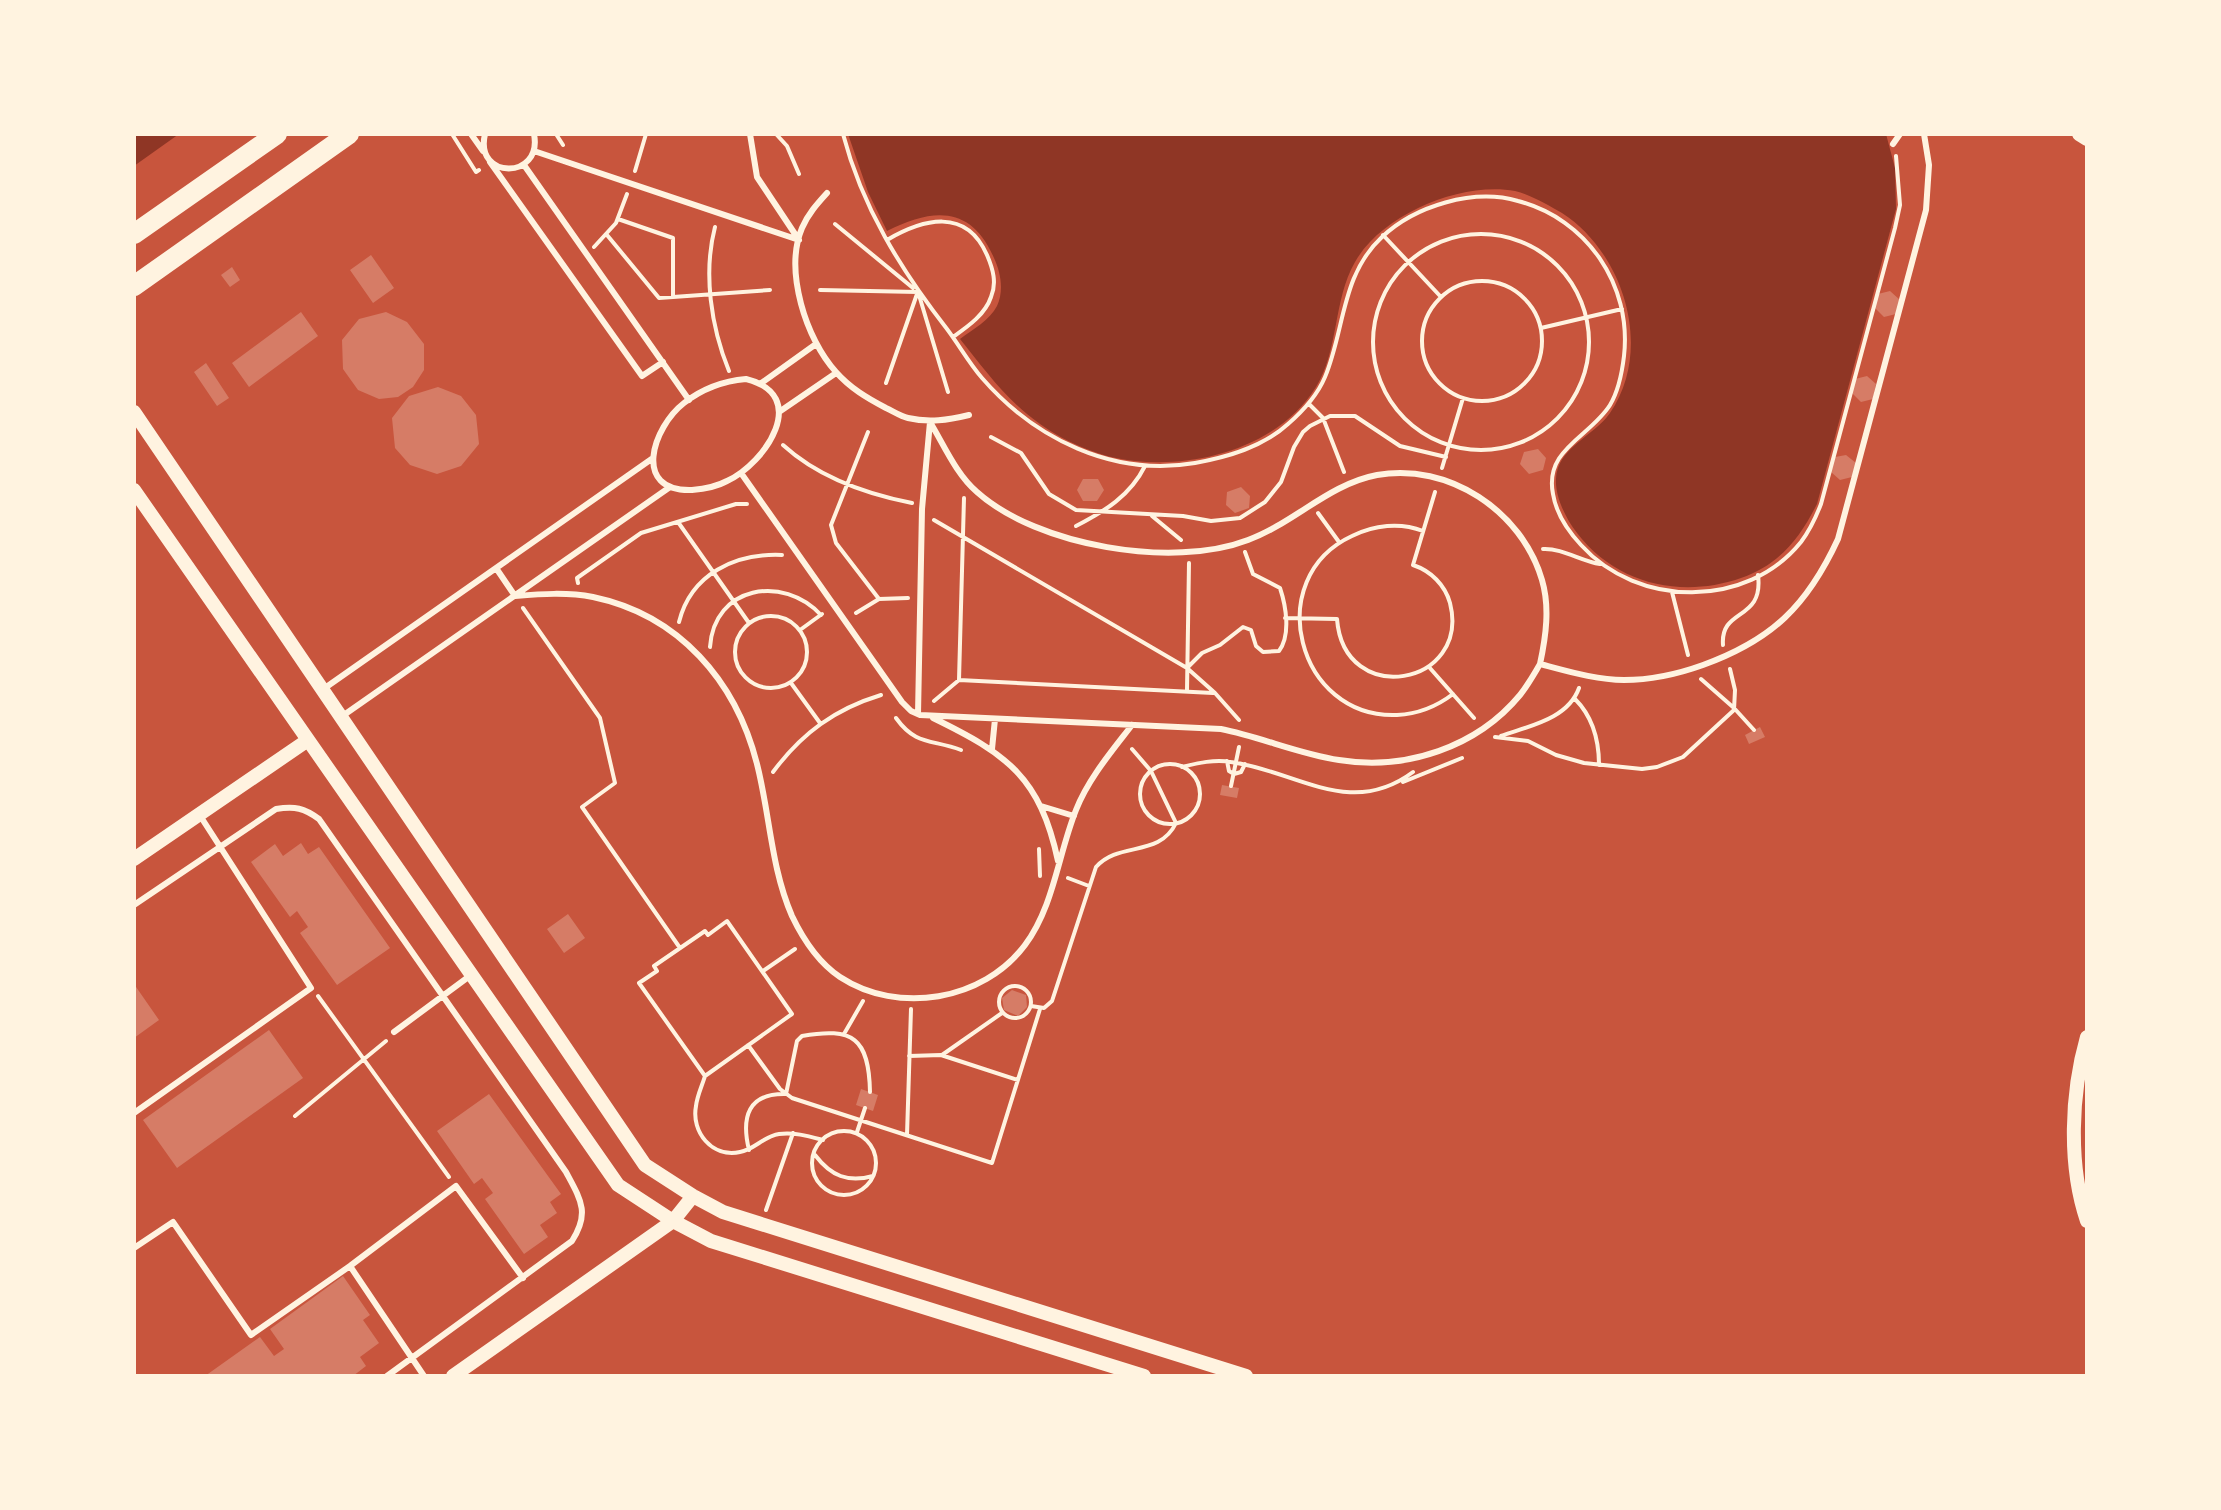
<svg xmlns="http://www.w3.org/2000/svg" width="2221" height="1510" viewBox="0 0 2221 1510" font-family="Lato,sans-serif">
	<style>
		.water { fill: #8f3625 }
		.building { fill: #d67c66 }
		.lines { fill: none; stroke-linecap: round; stroke-linejoin: round }
		.path { stroke: #fff3e0; stroke-width: 4 }
		.service { stroke: #fff3e0; stroke-width: 6 }
		.tertiary { stroke: #fff3e0; stroke-width: 14 }
		.primary { stroke: #fff3e0; stroke-width: 20 }
	</style>
	<rect width="100%" height="100%" fill="#c8553d"/>
	<!-- water -->
	<path class="water" d="M134,134H179L134,166Z
		M848,134H1886L1895,168L1896,209L1817,504C1800,538 1779,565 1741,578C1681,599 1616,584 1577,533C1566,519 1555,497 1556,479C1557,448 1594,436 1610,413C1654,349 1624,253 1562,213C1548,205 1531,195 1515,191C1462,181 1382,214 1355,262C1333,300 1339,350 1316,387C1280,446 1199,468 1135,461C1102,458 1067,443 1040,424C1008,402 984,369 960,339C972,330 990,320 997,306C1004,291 1001,273 994,258C971,205 933,208 887,231L868,192Z"/>
	<!-- building -->
	<path class="building" d="M371,255L394,288L373,303L350,270Z
		M232,267L240,280L230,287L221,275Z
		M1890,291L1900,300L1896,314L1884,317L1875,308L1878,294Z
		M301,312L318,336L249,387L232,363Z
		M386,312L407,322L424,344V370L413,387L398,397L379,399L358,390L343,369L342,340L359,319Z
		M206,363L229,398L217,406L194,372Z
		M1867,376L1876,384L1873,399L1861,402L1852,393L1855,379Z
		M438,387L461,396L476,415L479,444L461,466L437,474L410,465L395,448L392,418L409,396Z
		M1538,449L1546,458L1543,470L1529,474L1520,464L1524,452Z
		M1846,455L1856,463L1852,477L1840,480L1831,472L1835,457Z
		M1083,479H1098L1104,490L1097,501H1083L1077,490Z
		M1241,487L1250,496L1249,508L1235,513L1226,505L1227,492Z
		M1760,727L1765,737L1749,744L1745,735Z
		M1222,785L1239,788L1237,798L1220,795Z
		M301,843L308,854L319,847L390,948L337,985L300,933L308,927L297,911L290,917L251,862L275,844L283,856Z
		M568,914L585,938L564,953L547,929Z
		M134,984L159,1020L134,1038Z
		M1012,990L1026,995L1027,1007L1018,1016L1004,1010L1002,998Z
		M269,1030L303,1078L177,1168L143,1120Z
		M861,1089L878,1095L873,1111L856,1105Z
		M489,1094L561,1194L550,1202L557,1213L540,1225L548,1237L524,1254L485,1199L493,1193L482,1178L474,1184L437,1131Z
		M343,1276L370,1315L363,1320L379,1343L360,1357L366,1366L353,1376H205L260,1337L274,1356L284,1349L270,1329Z"/>
	<g class="lines">
		<!-- path -->
		<path class="path" d="M452,134L476,172L479,170
			M556,134L563,145
			M776,134L787,146L799,174
			M843,134C862,207 901,270 947,329C959,345 969,363 982,378C1035,439 1113,477 1195,463C1228,457 1263,447 1288,424C1303,411 1317,396 1325,377C1345,329 1341,275 1382,237C1415,206 1473,188 1518,201C1587,219 1632,285 1624,356C1622,373 1619,390 1610,405C1590,437 1544,449 1553,494C1556,513 1568,531 1581,545C1638,608 1747,609 1801,542C1810,530 1816,517 1821,504L1895,228L1900,205L1896,156
			M635,171L646,134
			M618,219L673,238V296
			M835,224L913,288
			M715,227C703,273 711,327 729,371
			M1373 342a108 108 0 1 1 216 0a108 108 0 1 1-216 0Z
			M607,235L659,298L770,290
			M1383,235L1441,297
			M887,240C923,219 966,207 987,255C993,269 997,283 991,297C985,315 967,327 953,337
			M594,247L616,223L627,194
			M1422 341a60 60 0 1 1 120 0a60 60 0 1 1-120 0Z
			M820,290L918,292
			M919,295L948,392
			M1541,328L1622,309
			M886,383L917,294
			M1309,404L1323,418L1344,472
			M868,432L831,525L836,543L879,599
			M991,437L1021,453L1049,494L1076,510L1183,516L1211,521L1240,518L1265,502L1281,482L1294,447L1303,432L1310,426L1330,416H1355L1400,446L1446,457
			M783,445C818,477 866,494 912,503
			M1442,468L1463,398
			M1318,513L1339,542
			M1152,516L1181,540
			M934,520L1187,668L1215,693L1239,720
			M678,522L749,623
			M1076,526C1105,511 1130,496 1145,466
			M1423,531C1400,522 1374,525 1352,536C1261,578 1297,719 1397,715C1418,714 1436,707 1453,694
			M1543,549C1562,548 1581,561 1600,564
			M578,583L577,578L641,533L736,504H747
			M1672,592L1688,655
			M523,608L600,718L615,783L582,807L680,948
			M856,613L879,599L908,598
			M735 652a36 36 0 1 1 72 0a36 36 0 1 1-72 0Z
			M1285,618L1337,619C1344,709 1471,686 1450,603C1445,585 1431,571 1413,565L1435,492
			M679,622C691,574 735,553 782,555
			M800,630L822,614
			M1723,645C1720,607 1764,622 1758,575
			M710,647C714,586 783,574 821,615
			M1429,667L1474,718
			M1187,668L1202,653L1220,645L1243,627L1251,630L1256,646L1263,652L1279,651C1291,635 1286,606 1280,588L1253,574L1245,552
			M1701,679L1734,708L1754,730
			M959,680L1213,693
			M791,683L820,723
			M1187,690L1189,563
			M1575,699C1593,717 1599,740 1599,765
			M934,701L959,680L964,498
			M896,718C916,746 932,739 961,750
			M1501,736C1529,726 1568,719 1579,688
			M1495,737L1528,741L1556,755L1584,763L1642,769L1657,767L1683,757L1734,710L1735,690L1730,669
			M1227,761L1229,771L1234,774L1241,772L1245,764
			M1140 794a30 30 0 1 1 60 0a30 30 0 1 1-60 0Z
			M1182,767C1198,763 1215,759 1231,762C1297,771 1350,819 1413,772
			M773,772C802,733 835,709 881,695
			M1403,782L1462,758
			M1231,786L1239,747
			M1039,849L1040,876
			M1068,878L1089,886
			M727,921L792,1014L705,1076L639,983L657,971L654,966L705,931L708,935Z
			M763,971L795,949
			M999 1002a16 16 0 1 1 32 0a16 16 0 1 1-32 0Z
			M318,996L449,1177
			M1031,1006L1044,1008L1052,1001L1096,867C1119,841 1159,858 1176,823L1151,771L1132,749
			M844,1034L863,1001
			M748,1045L780,1089L792,1098L992,1163L1040,1009
			M942,1055L1002,1013
			M909,1056L941,1055L1018,1080
			M705,1076C702,1086 697,1096 696,1106C691,1132 712,1158 740,1152C754,1150 764,1136 779,1134C794,1132 808,1136 823,1140
			M295,1116L386,1041
			M812 1163a32 32 0 1 1 64 0a32 32 0 1 1-64 0Z
			M857,1132L865,1108
			M907,1135L911,1009
			M749,1150C741,1117 748,1093 786,1094L797,1041L802,1036C853,1027 869,1038 870,1092
			M815,1155C831,1176 848,1183 873,1176
			M766,1210L793,1133"/>
		<!-- service -->
		<path class="service" d="M471,134L483,151
			M485,134C474,180 543,180 534,134
			M750,134L757,177L799,240
			M1893,144L1900,134
			M534,151L799,240
			M490,162L642,376L663,362
			M524,165L689,400
			M827,193C817,204 808,214 802,228C784,271 806,339 836,372C850,388 867,398 886,408C893,411 900,416 908,418C929,423 948,420 969,415
			M746,379C811,395 766,463 727,481C716,487 704,489 692,490C631,492 653,427 684,403C702,389 723,381 746,379Z
			M760,384L816,344
			M779,412L836,373
			M930,422C944,445 956,474 977,492C1037,546 1173,569 1248,540C1294,523 1329,484 1377,475C1448,462 1522,511 1542,580C1550,607 1546,636 1540,664C1567,671 1596,680 1624,680C1651,680 1678,674 1703,665C1772,640 1807,606 1838,539L1926,210L1929,165L1924,134
			M741,473L902,702L911,711L920,715L1221,729C1261,737 1299,754 1339,760C1406,771 1477,747 1520,695C1528,685 1534,674 1540,664
			M496,568L515,596C541,594 567,592 593,597C679,615 736,681 757,764C770,815 771,868 792,916C803,939 819,963 840,977C898,1015 983,1001 1025,945C1054,906 1058,855 1076,810C1088,779 1112,751 1132,725
			M322,690L653,458
			M918,714L922,509L930,422
			M341,717L670,487
			M933,718C1007,754 1040,777 1058,861
			M992,749L995,719
			M1041,806L1074,816
			M134,905L276,809C295,806 304,808 319,819L566,1172C581,1200 590,1213 572,1241L387,1376
			M394,1032L471,975
			M134,1113L311,988L199,814
			M134,1248L173,1222L251,1335L350,1266L456,1186L523,1278
			M350,1266L424,1376"/>
		<!-- tertiary -->
		<path class="tertiary" d="M2079,134L2087,139
			M134,412L645,1165L693,1196L723,1212L1246,1376
			M134,490L618,1185L673,1221L711,1241L1144,1376
			M134,859L308,740
			M2087,1037C2071,1093 2068,1165 2087,1221
			M453,1376L673,1221L693,1196"/>
		<!-- primary -->
		<path class="primary" d="M134,234L277,134
			M134,286L349,134"/>
	</g>
	<!-- border -->
	<rect width="2221" height="1510" fill="none" stroke="#fff3e0" stroke-width="272"/>
</svg>
